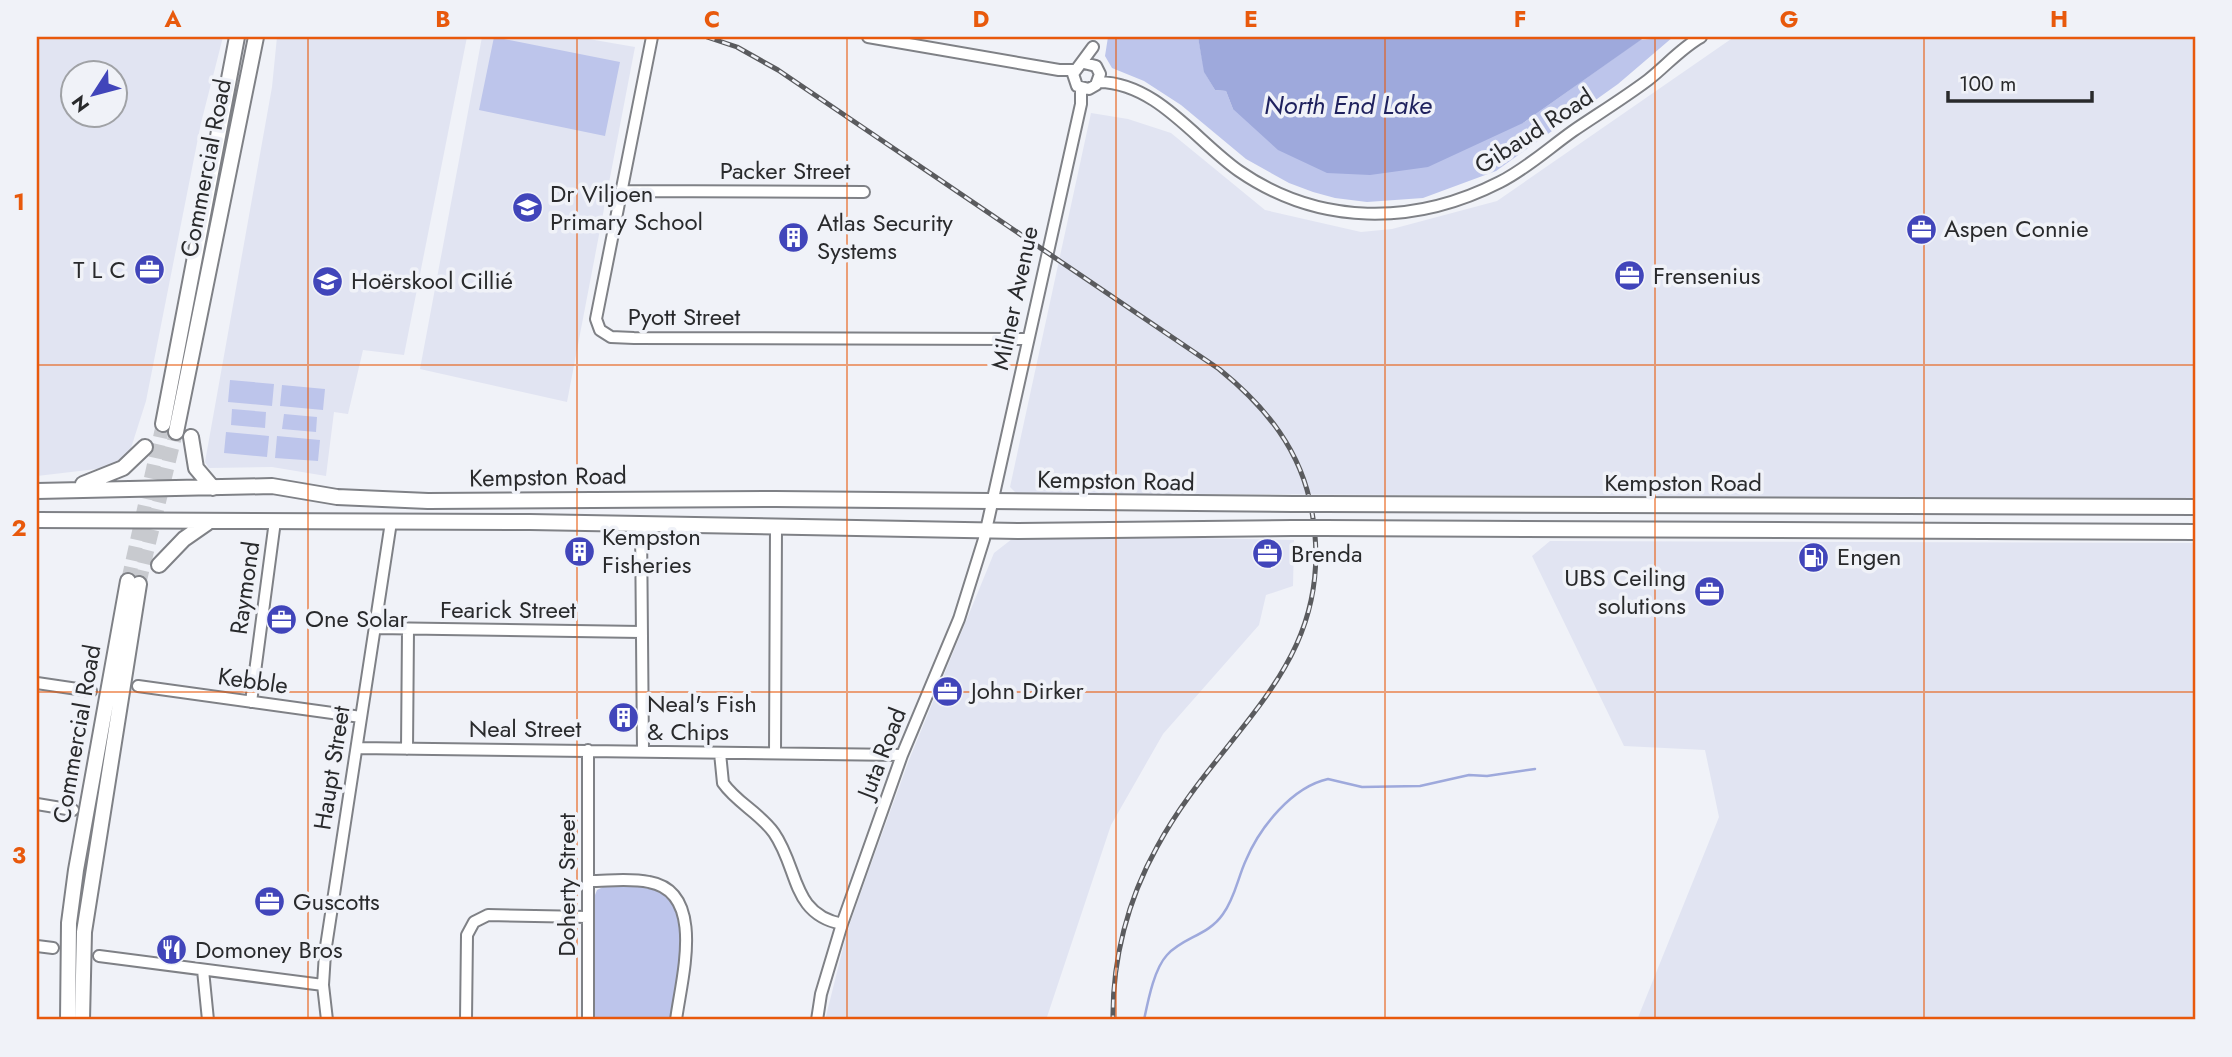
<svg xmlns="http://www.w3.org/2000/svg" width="2232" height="1057" viewBox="0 0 2232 1057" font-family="Jost,sans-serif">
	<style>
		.built { fill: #e1e4f2; fill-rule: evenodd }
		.green { fill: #bdc5eb }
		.water { fill: #9ea9dc }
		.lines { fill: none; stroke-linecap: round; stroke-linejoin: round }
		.stream { stroke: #9ea9dc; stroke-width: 2.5 }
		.major-tunnel { stroke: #c8cacf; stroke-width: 14; stroke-dasharray: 14 7; stroke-linecap: butt }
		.minor-casing { stroke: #7f8186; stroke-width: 14 }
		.major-casing { stroke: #7f8186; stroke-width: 18 }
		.minor { stroke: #fff; stroke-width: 10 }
		.major { stroke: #fff; stroke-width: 14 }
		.rail-casing { stroke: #5a5b5e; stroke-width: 5 }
		.rail { stroke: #f0f2f8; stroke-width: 2.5; stroke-dasharray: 8; stroke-linecap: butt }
		.major-bridge-casing { stroke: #7f8186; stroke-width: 18; stroke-linecap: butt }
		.major-bridge { stroke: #fff; stroke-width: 14 }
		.grid { fill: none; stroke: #e8590c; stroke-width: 2; stroke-opacity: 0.55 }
		.labels { text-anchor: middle; stroke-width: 7; stroke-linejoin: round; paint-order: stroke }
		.street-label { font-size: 24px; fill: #292a2c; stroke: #f0f2f8 }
		.poi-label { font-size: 24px; fill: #292a2c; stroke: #f0f2f8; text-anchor: start }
		.water-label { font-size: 26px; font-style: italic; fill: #1f225e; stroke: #f0f2f8 }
		.neatline { fill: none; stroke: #e8590c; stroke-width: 2.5 }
		.grid-label { font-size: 23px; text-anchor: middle; font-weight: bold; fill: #e8590c }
	</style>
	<rect width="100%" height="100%" fill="#f0f2f8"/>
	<!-- built -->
	<path class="built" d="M37,37H223L201,123L146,401L131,448L120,460L105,468L37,476ZM74,74H116V116H74Z
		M277,37H467L404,355L363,350L348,414L334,412L326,476L272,467L209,468L205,462L272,87Z
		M482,37H577L635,47L567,402L420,369Z
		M1734,37H2195V499L1016,493L1010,487L1091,113L1128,119L1171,133L1265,210L1361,232L1392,229L1497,201Z
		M1089,536L1294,540L1293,586L1266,595L1259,625L1163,734L1111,825L1046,1020H825L847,932L866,878L909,760L994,553L1012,539Z
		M1550,541L2195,543V1020H1637L1719,817L1705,750L1624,746L1532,556Z"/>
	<!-- green -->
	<path class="green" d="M494,37L620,62L605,136L479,110Z
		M1108,37H1198L1205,73L1215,90L1226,91L1233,109L1523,123L1640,40L1673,37L1618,84L1496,171L1423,198L1367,202L1335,198L1313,192L1289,183L1246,159L1181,105L1144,81L1112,68L1105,56Z
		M230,380L274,384L272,406L228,402Z
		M282,385L325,389L323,410L280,406Z
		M232,409L266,412L265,428L231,425Z
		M284,414L317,417L316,432L282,429Z
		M226,432L269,436L267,457L224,453Z
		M277,436L320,440L318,461L275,458Z
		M605,886C619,886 636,883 649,887C700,899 675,982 671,1020H593V900L597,890Z"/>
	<!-- water -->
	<path class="water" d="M1198,37H1645L1523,123L1428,167L1370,175L1327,173L1278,150L1233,109L1226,91L1215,90L1204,72Z"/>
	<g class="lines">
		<!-- stream -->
		<path class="stream" d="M1144,1020C1148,1001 1154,969 1167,955C1183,937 1208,936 1223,914C1235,898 1238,877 1246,860C1260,827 1292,787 1328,779L1362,787L1420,786L1469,775L1487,776L1535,769"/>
		<!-- major-tunnel -->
		<path class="major-tunnel" d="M128,581L163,424
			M139,584L176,432"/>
		<defs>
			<path id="minor" d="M652,37L596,319L600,330L611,337L634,338L1028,339
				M868,37L1059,70H1075
				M1084,63L1096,66L1100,74L1096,85L1089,89L1077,86L1073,74L1093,47
				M1099,82C1157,83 1195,140 1239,171C1319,226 1414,226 1500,182C1526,169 1549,148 1573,131C1598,114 1624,98 1648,80C1666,66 1681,48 1701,37
				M621,191L864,192
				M641,525L643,750
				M376,628L641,632
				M37,683L91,691
				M138,686L361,717
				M251,702L275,521
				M357,748L902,755
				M407,749L408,630
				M588,750V1020
				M720,753L723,783C737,803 760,813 774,833C799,869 791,914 842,924
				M775,753L776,527
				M37,804L73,810
				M589,881C609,881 630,878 649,882C707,892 681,980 676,1020
				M37,946L53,948
				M99,956L323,985
				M203,970L208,1020
				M327,1020L323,985L325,953L391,522
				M466,1020L467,935L474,922L488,915L588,917
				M817,1020L821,994L842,924L902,755L959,619L984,539L1081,104V88"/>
			<path id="major" d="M163,424L237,37
				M176,432L256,37
				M191,437L196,468L213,488
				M83,484L123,468L145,447
				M37,491L272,486L337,497L428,501L776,499L1293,504
				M1325,504L2195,507
				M37,520L530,522L1018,531L1292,528
				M1324,528L2195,532
				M159,565L184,539L207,523
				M68,1020L69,923L76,870L128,581
				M82,1020L84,932L139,584"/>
		</defs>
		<!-- minor casing -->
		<use href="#minor" class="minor-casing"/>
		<!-- major casing -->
		<use href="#major" class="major-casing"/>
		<!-- minor -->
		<use href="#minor" class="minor"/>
		<!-- major -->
		<use href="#major" class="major"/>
		<defs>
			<path id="rail" d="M707,37L737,47L778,70L1219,369C1266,407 1302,451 1312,512C1339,666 1221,728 1157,847C1128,899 1112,960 1113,1020"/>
		</defs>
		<!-- rail casing -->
		<use href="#rail" class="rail-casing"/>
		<!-- rail -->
		<use href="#rail" class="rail"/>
		<defs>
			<path id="major-bridge" d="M1293,504H1325
				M1292,528H1324"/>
		</defs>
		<!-- major-bridge casing -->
		<use href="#major-bridge" class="major-bridge-casing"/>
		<!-- major-bridge -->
		<use href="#major-bridge" class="major-bridge"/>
	</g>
	<!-- grid -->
	<path class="grid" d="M308,37V1020M577,37V1020M847,37V1020M1116,37V1020M1385,37V1020M1655,37V1020M1924,37V1020M37,365H2195M37,692H2195"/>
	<!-- icons -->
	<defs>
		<symbol id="school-disc" viewBox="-11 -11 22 22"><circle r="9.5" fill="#4145ba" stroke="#f0f2f8"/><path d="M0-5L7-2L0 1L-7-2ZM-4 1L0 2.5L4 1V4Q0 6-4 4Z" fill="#fff"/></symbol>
		<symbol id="office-disc" viewBox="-11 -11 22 22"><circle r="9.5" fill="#4145ba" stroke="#f0f2f8"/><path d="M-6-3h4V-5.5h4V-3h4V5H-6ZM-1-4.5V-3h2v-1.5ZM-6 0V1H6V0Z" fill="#fff"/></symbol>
		<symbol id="building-disc" viewBox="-11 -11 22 22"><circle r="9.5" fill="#4145ba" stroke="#f0f2f8"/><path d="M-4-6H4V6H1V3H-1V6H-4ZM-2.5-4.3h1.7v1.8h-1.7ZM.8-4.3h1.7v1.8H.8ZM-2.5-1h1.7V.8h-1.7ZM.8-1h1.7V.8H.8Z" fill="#fff"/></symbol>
		<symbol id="fuel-disc" viewBox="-11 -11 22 22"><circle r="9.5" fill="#4145ba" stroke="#f0f2f8"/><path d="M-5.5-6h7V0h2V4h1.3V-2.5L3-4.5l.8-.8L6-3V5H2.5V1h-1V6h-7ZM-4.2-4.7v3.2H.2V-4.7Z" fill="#fff"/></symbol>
		<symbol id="restaurant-disc" viewBox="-11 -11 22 22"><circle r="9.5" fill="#4145ba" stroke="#f0f2f8"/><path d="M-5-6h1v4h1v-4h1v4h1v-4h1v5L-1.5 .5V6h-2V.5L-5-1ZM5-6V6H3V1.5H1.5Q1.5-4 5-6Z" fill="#fff"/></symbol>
	</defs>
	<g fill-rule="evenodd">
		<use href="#school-disc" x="510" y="190" width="35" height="35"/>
		<use href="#office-disc" x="1904" y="212" width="35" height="35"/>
		<use href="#building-disc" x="776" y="220" width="35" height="35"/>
		<use href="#office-disc" x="132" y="252" width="35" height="35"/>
		<use href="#office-disc" x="1612" y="258" width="35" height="35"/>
		<use href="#school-disc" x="310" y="264" width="35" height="35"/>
		<use href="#building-disc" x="562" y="534" width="35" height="35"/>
		<use href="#office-disc" x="1250" y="536" width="35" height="35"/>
		<use href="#fuel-disc" x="1796" y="540" width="35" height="35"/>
		<use href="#office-disc" x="1692" y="574" width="35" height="35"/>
		<use href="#office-disc" x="264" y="602" width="35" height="35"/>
		<use href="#office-disc" x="930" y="674" width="35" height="35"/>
		<use href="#building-disc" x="606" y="700" width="35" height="35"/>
		<use href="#office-disc" x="252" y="884" width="35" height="35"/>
		<use href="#restaurant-disc" x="154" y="932" width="35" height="35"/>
	</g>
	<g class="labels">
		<!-- street labels -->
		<g class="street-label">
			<text transform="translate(1534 131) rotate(-33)" y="8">Gibaud Road</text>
			<text transform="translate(206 168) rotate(-79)" y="8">Commercial Road</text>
			<text x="785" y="179">Packer Street</text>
			<text transform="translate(1015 298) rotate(-78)" y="8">Milner Avenue</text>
			<text x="684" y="325">Pyott Street</text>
			<text transform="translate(548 477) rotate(-1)" y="8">Kempston Road</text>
			<text transform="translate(1116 481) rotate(1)" y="8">Kempston Road</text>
			<text x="1683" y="491">Kempston Road</text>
			<text transform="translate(245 588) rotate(-82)" y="8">Raymond</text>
			<text x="508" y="618">Fearick Street</text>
			<text transform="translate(253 681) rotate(8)" y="8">Kebble</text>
			<text x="525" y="737">Neal Street</text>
			<text transform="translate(77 734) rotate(-80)" y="8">Commercial Road</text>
			<text transform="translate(882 753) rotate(-69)" y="8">Juta Road</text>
			<text transform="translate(332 768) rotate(-81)" y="8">Haupt Street</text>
			<text transform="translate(567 885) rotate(-90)" y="8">Doherty Street</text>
		</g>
		<!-- poi labels -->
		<g class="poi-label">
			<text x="550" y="202">Dr Viljoen<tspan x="550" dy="28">Primary School</tspan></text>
			<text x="817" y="231">Atlas Security<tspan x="817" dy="28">Systems</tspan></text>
			<text x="1944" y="237">Aspen Connie</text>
			<text x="126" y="278" text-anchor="end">T L C</text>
			<text x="1653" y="284">Frensenius</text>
			<text x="351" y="289">Hoërskool Cillié</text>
			<text x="602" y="545">Kempston<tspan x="602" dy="28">Fisheries</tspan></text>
			<text x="1291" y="562">Brenda</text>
			<text x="1837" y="565">Engen</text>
			<text x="1686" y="586" text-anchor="end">UBS Ceiling<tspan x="1686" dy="28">solutions</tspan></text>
			<text x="305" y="627">One Solar</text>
			<text x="971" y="699">John Dirker</text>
			<text x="647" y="712">Neal's Fish<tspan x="647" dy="28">&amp; Chips</tspan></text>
			<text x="293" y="910">Guscotts</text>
			<text x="195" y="958">Domoney Bros</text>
		</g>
		<!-- water labels -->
		<g class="water-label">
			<text x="1348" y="114">North End Lake</text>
		</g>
	</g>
	<!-- border -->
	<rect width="2232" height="1057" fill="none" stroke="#f0f2f8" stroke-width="77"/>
	<!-- north arrow -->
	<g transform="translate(94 94) rotate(234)"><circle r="33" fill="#f0f2f8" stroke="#a0a2a6" stroke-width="2"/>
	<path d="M0-5L12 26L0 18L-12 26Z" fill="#4145ba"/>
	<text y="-10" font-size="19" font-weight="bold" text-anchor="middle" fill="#292a2c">N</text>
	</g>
	<!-- scale -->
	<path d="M1948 91v10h144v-10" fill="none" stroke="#292a2c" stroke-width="3.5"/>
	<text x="1959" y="91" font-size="21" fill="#292a2c" stroke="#f0f2f8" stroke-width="5" paint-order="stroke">100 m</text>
	<rect x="38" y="38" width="2156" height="980" class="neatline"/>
	<g class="grid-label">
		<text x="173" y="27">A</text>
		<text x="443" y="27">B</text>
		<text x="712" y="27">C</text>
		<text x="981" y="27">D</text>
		<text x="1251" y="27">E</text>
		<text x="1520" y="27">F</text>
		<text x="1789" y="27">G</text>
		<text x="2059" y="27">H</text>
		<text x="19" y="210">1</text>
		<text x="19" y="536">2</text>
		<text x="19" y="863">3</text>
	</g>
</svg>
